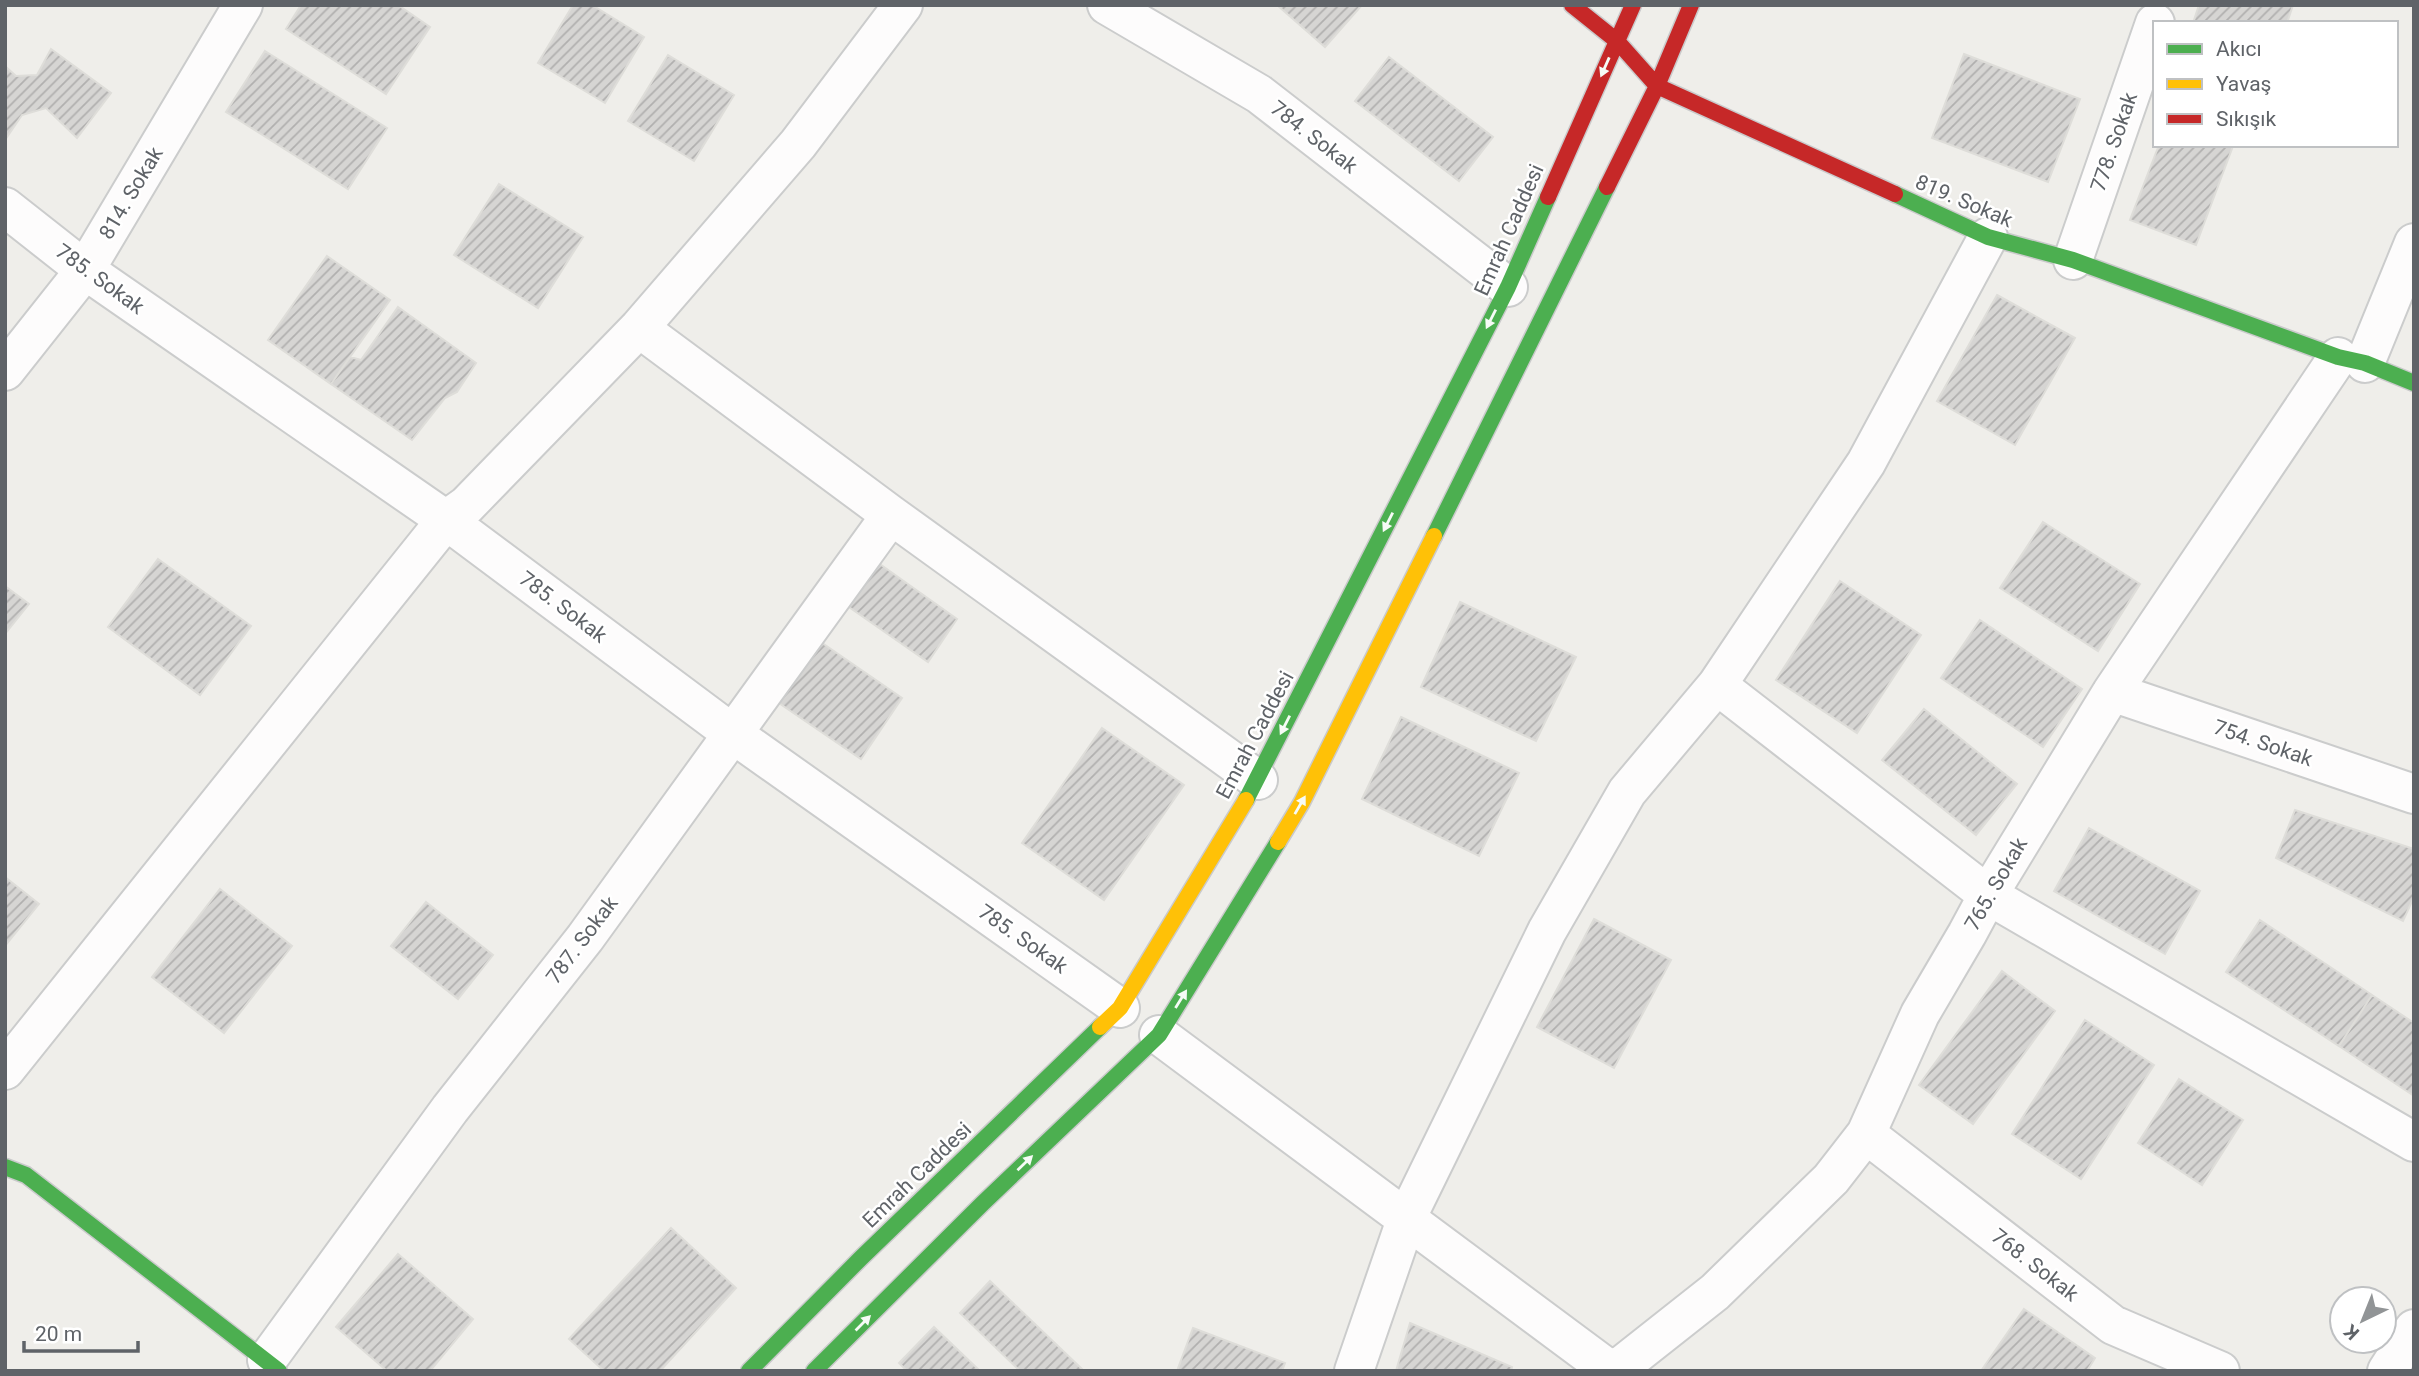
<svg xmlns="http://www.w3.org/2000/svg" width="2419" height="1376" viewBox="0 0 2419 1376" font-family="Roboto,sans-serif">
	<style>
		.building { fill: url(#building-hatch); stroke: #deddd9; stroke-width: 2 }
		.lines { fill: none; stroke-linecap: round; stroke-linejoin: round }
		.street-casing { stroke: #cbcccc; stroke-width: 42 }
		.fast-casing { stroke: #cacacb; stroke-width: 19 }
		.slow-casing { stroke: #cacacb; stroke-width: 19 }
		.jam-casing { stroke: #cacacb; stroke-width: 19 }
		.street { stroke: #fdfcfc; stroke-width: 38 }
		.fast { stroke: #4caf50; stroke-width: 16 }
		.slow { stroke: #ffc107; stroke-width: 16 }
		.jam { stroke: #c62828; stroke-width: 16 }
		.oneway { fill: #f6fbf6 }
		.labels { text-anchor: middle; stroke-width: 5; stroke-linejoin: round; paint-order: stroke }
		.street-label { font-size: 21px; fill: #5f6368; stroke: #fff }
	</style>
	<defs>
		<pattern id="building-hatch" width="6" height="6" patternUnits="userSpaceOnUse" patternTransform="scale(1.75)"><rect width="6" height="6" fill="#d6d5d3"/><path d="M-1 1l2-2M0 6l6-6M5 7l2-2" fill="none" stroke="#b1b0af"/></pattern>
	</defs>
	<rect width="100%" height="100%" fill="#efeeea"/>
	<!-- building -->
	<path class="building" d="M301,5H398L430,27L386,94L286,29Z
		M573,5H592L644,37L605,103L538,63Z
		M1277,5H1362L1325,47Z
		M2199,5H2293L2287,23H2193Z
		M51,49L111,93L77,138L46,108L22,115L5,140V66L16,76L37,75Z
		M265,51L387,128L348,189L226,112Z
		M1964,54L2080,99L2048,182L1932,138Z
		M668,55L734,95L694,161L628,121Z
		M1389,57L1493,137L1459,181L1355,101Z
		M2159,145L2233,146L2196,245L2130,220Z
		M499,184L583,237L538,308L454,255Z
		M327,256L390,300L331,384L268,340Z
		M1997,295L2075,338L2015,445L1937,401Z
		M398,307L476,363L457,392L445,398L412,440L331,384L350,357L361,360Z
		M2043,522L2140,584L2098,651L2000,588Z
		M158,559L251,626L200,695L108,627Z
		M877,562L957,619L928,662L846,605Z
		M1840,581L1921,635L1857,733L1776,680Z
		M5,586L29,604L5,634Z
		M1460,602L1576,657L1536,741L1421,687Z
		M1980,620L2082,689L2043,747L1941,678Z
		M815,638L902,698L861,759L773,699Z
		M1924,709L2017,784L1976,835L1882,760Z
		M1401,717L1519,773L1479,856L1362,799Z
		M1102,728L1184,785L1104,900L1022,843Z
		M2295,810L2414,849V897L2403,921L2276,858Z
		M2089,828L2200,891L2165,954L2054,891Z
		M5,877L39,904L5,946Z
		M220,889L292,946L224,1033L152,977Z
		M426,902L493,955L458,999L391,946Z
		M1594,919L1671,960L1614,1068L1537,1027Z
		M2260,920L2372,995L2339,1046L2226,972Z
		M2002,971L2055,1011L1973,1124L1919,1085Z
		M2372,995L2414,1023V1096L2339,1046Z
		M2085,1020L2154,1065L2081,1179L2012,1134Z
		M2179,1079L2243,1120L2202,1185L2138,1143Z
		M671,1228L736,1288L660,1371H604L569,1339Z
		M398,1254L473,1319L430,1371H387L336,1327Z
		M990,1281L1082,1369L1080,1371H1020L960,1313Z
		M2024,1309L2095,1358L2087,1371H1981Z
		M1410,1323L1512,1367L1511,1371H1396Z
		M934,1327L980,1371H907L899,1363Z
		M1193,1328L1285,1363L1282,1371H1177Z"/>
	<g class="lines">
		<defs>
			<path id="street" d="M1107,5L1259,94L1508,287
				M5,207L85,270L446,520L733,734L1120,1008
				M2073,260L2155,23
				M639,328L891,515L1258,780
				M2365,363L2414,243
				M5,371L85,270L243,5
				M1717,685L1988,895L2414,1142
				M2112,692L2414,794
				M1159,1035L1611,1371
				M5,1070L446,520L467,505L639,328L798,144L903,5
				M1866,1134L2113,1325L2220,1371
				M267,1360L450,1109L585,938L891,515
				M1354,1371L1407,1217L1547,931L1627,792L1717,685L1866,463L1988,237
				M1615,1371L1715,1292L1831,1179L1866,1134L1920,1014L1967,934L1988,895L2112,692L2338,357
				M2387,1371L2414,1329"/>
			<path id="fast" d="M1895,194L1988,237L2073,260L2338,357L2365,363L2414,383
				M1434,536L1607,187
				M1246,800L1508,287L1548,197
				M5,1167L26,1175L279,1371
				M749,1371L861,1258L1100,1027
				M814,1371L983,1203L1159,1035L1278,842"/>
			<path id="slow" d="M1278,842L1302,802L1434,536
				M1100,1027L1120,1008L1246,800"/>
			<path id="jam" d="M1572,5L1617,41L1657,86L1895,194
				M1607,187L1657,86L1691,5
				M1548,197L1633,5"/>
		</defs>
		<!-- street casing -->
		<use href="#street" class="street-casing"/>
		<!-- fast casing -->
		<use href="#fast" class="fast-casing"/>
		<!-- slow casing -->
		<use href="#slow" class="slow-casing"/>
		<!-- jam casing -->
		<use href="#jam" class="jam-casing"/>
		<!-- street -->
		<use href="#street" class="street"/>
		<!-- fast -->
		<use href="#fast" class="fast"/>
		<!-- slow -->
		<use href="#slow" class="slow"/>
		<!-- jam -->
		<use href="#jam" class="jam"/>
	</g>
	<!-- one-way arrows -->
	<defs><path id="oneway-solid" d="M-6-.8H1V-3.2L6.5 0L1 3.2V.8H-6Z" transform="scale(1.75)"/></defs>
	<g class="oneway">
		<use href="#oneway-solid" transform="translate(1605 67) rotate(114)"/>
		<use href="#oneway-solid" transform="translate(1491 319) rotate(117)"/>
		<use href="#oneway-solid" transform="translate(1388 522) rotate(117)"/>
		<use href="#oneway-solid" transform="translate(1285 725) rotate(117)"/>
		<use href="#oneway-solid" transform="translate(1300 805) rotate(-60)"/>
		<use href="#oneway-solid" transform="translate(1181 999) rotate(-58)"/>
		<use href="#oneway-solid" transform="translate(1025 1163) rotate(-44)"/>
		<use href="#oneway-solid" transform="translate(863 1323) rotate(-45)"/>
	</g>
	<g class="labels">
		<!-- street labels -->
		<g class="street-label">
			<text transform="translate(1314 137) rotate(38)" y="7">784. Sokak</text>
			<text transform="translate(2114 142) rotate(-71)" y="7">778. Sokak</text>
			<text transform="translate(131 193) rotate(-59)" y="7">814. Sokak</text>
			<text transform="translate(1964 201) rotate(23)" y="7">819. Sokak</text>
			<text transform="translate(1509 230) rotate(-66)" y="7">Emrah Caddesi</text>
			<text transform="translate(100 279) rotate(36)" y="7">785. Sokak</text>
			<text transform="translate(563 607) rotate(37)" y="7">785. Sokak</text>
			<text transform="translate(1255 735) rotate(-62)" y="7">Emrah Caddesi</text>
			<text transform="translate(2263 743) rotate(19)" y="7">754. Sokak</text>
			<text transform="translate(1996 884) rotate(-60)" y="7">765. Sokak</text>
			<text transform="translate(1023 939) rotate(35)" y="7">785. Sokak</text>
			<text transform="translate(582 940) rotate(-53)" y="7">787. Sokak</text>
			<text transform="translate(917 1175) rotate(-44)" y="7">Emrah Caddesi</text>
			<text transform="translate(2035 1265) rotate(38)" y="7">768. Sokak</text>
		</g>
	</g>
	<!-- border -->
	<rect width="2419" height="1376" fill="none" stroke="#5f6368" stroke-width="14"/>
	<!-- legend -->
	<rect x="2153" y="21" width="245" height="126" fill="#ffffff" stroke="#bfc1c3" stroke-width="2"/>
	<rect x="2167" y="44" width="35" height="10" fill="#4caf50" stroke="#bfc1c3" stroke-width="2"/>
	<text x="2216" y="56" font-size="21" fill="#5f6368">Akıcı</text>
	<rect x="2167" y="79" width="35" height="10" fill="#ffc107" stroke="#bfc1c3" stroke-width="2"/>
	<text x="2216" y="91" font-size="21" fill="#5f6368">Yavaş</text>
	<rect x="2167" y="114" width="35" height="10" fill="#c62828" stroke="#bfc1c3" stroke-width="2"/>
	<text x="2216" y="126" font-size="21" fill="#5f6368">Sıkışık</text>
	<!-- north arrow -->
	<g transform="translate(2363 1320) rotate(223)"><circle r="33" fill="#ffffff" stroke="#bfc1c3" stroke-width="2"/>
	<path d="M0-5L12 26L0 18L-12 26Z" fill="#919496"/>
	<text y="-10" font-size="19" font-weight="bold" text-anchor="middle" fill="#5f6368">K</text>
	</g>
	<!-- scale -->
	<path d="M24 1341v10h114v-10" fill="none" stroke="#5f6368" stroke-width="3.5"/>
	<text x="35" y="1341" font-size="21" fill="#5f6368" stroke="#ffffff" stroke-width="5" paint-order="stroke">20 m</text>
</svg>
